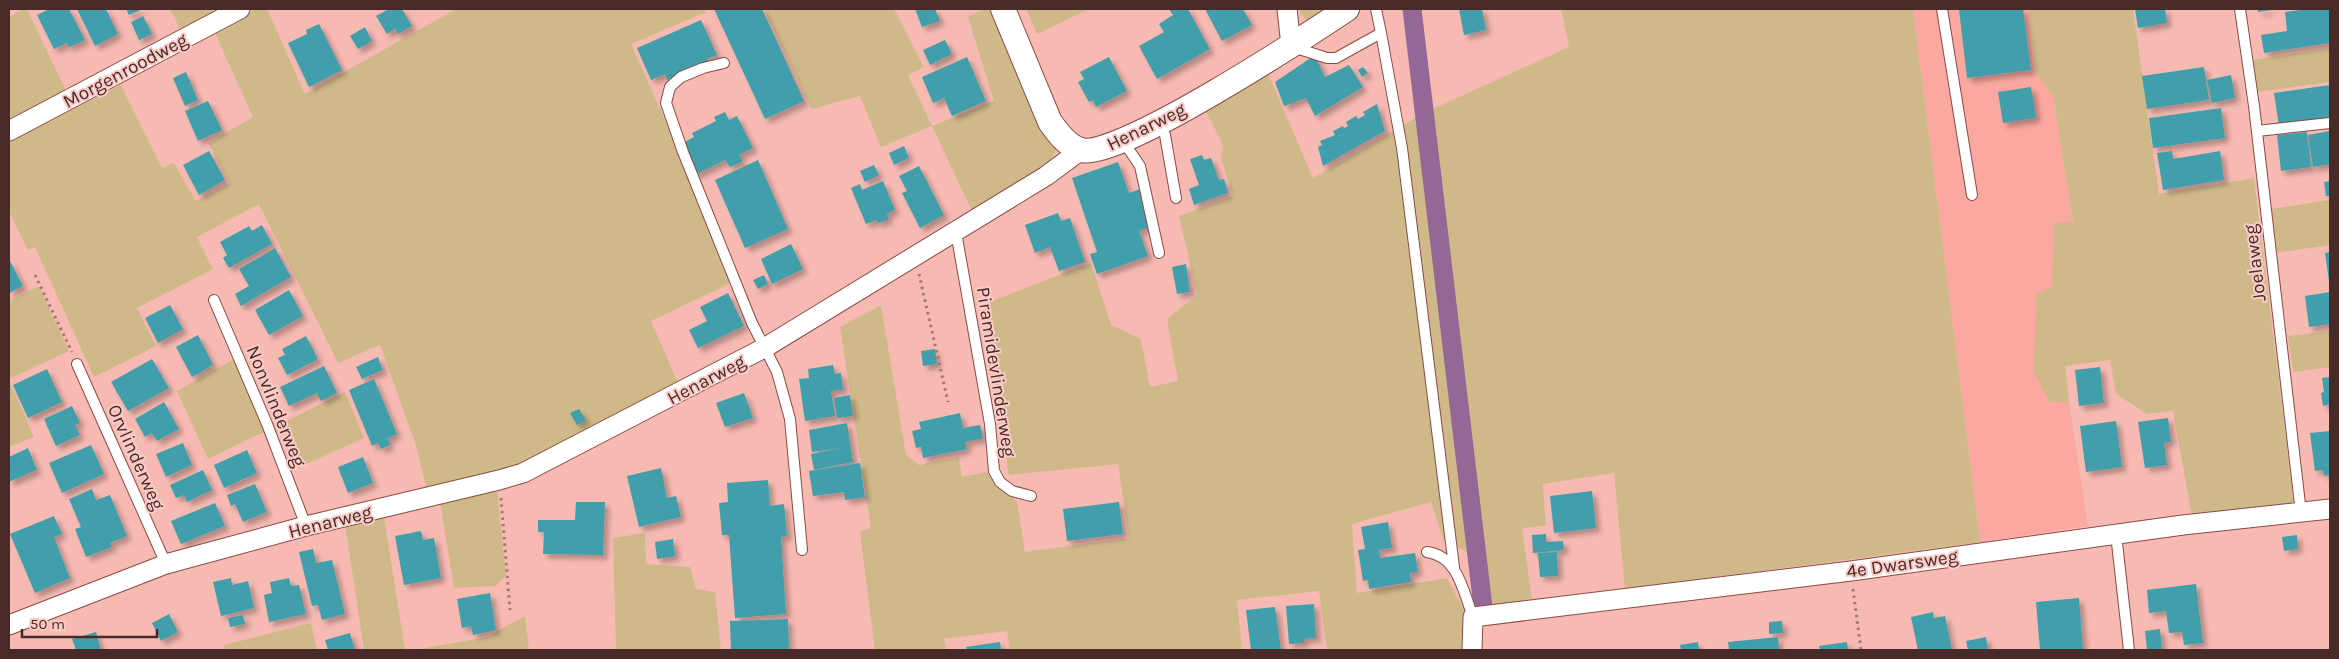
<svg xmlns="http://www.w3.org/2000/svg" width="2339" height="659" viewBox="0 0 2339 659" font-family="Karla,sans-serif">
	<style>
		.built { fill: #faa8a0 }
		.green { fill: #d0b989 }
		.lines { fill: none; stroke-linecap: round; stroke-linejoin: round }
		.canal { stroke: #946796; stroke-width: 19 }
		.building { fill: #409faa; filter: url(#shadow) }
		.service-casing { stroke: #8b4a45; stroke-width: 12 }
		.minor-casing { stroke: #8b4a45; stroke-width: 21 }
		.tertiary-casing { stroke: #8b4a45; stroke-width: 26 }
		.path { stroke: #a67772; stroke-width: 3; stroke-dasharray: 2.5 4; stroke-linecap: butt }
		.service { stroke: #fff; stroke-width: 10 }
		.minor { stroke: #fff; stroke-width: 19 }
		.tertiary { stroke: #fff; stroke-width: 24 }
		.labels { text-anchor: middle; stroke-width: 4; stroke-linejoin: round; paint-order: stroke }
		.street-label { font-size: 19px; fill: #482a28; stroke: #facbc6 }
	</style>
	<defs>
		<filter id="shadow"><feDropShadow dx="4.5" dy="4.5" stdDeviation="2.5" flood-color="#0004"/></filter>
	</defs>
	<rect width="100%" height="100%" fill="#f7bab3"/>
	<!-- built -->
	<path class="built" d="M1913,9H2028L2036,74L2053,95L2073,223H2054L2050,402H2069L2088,526L1980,542Z"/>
	<!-- green -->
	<path class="green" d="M23,9H27L67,93L9,122V17Z
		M170,9H212L214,13L181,31Z
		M256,9H267L305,94L456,9H705L706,12L631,44L737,280L651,321L679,385L534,463L427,491L416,445L380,345L338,363L259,204L197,237L213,269L137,308L156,346L94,377L35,247L28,250L9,211V141L121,85L162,168L174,163L196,201L230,183L208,143L253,117L214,31Z
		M764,9H894L924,67L908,75L932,126L994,101L968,17L985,9H999L1056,149L1050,164L972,211L932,126L881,147L860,96L812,109Z
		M1026,9H1089L1037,34Z
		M1300,9H1328L1308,22L1300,13Z
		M1561,9H1913L1980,542L1625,589L1614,473L1543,484L1546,526L1522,528L1532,599L1483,607L1476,557L1443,539L1431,502L1352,524L1357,593L1447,578L1469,619L1470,650H1327L1319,591L1237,600L1242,650H1010L1007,631L944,639L946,650H875L860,532L871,528L840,327L881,305L906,455L919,465L959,457L962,477L997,470L999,484L1017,502L1025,552L1129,538L1118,464L1009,475L984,304L1091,263L1111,325L1141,339L1150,387L1178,381L1167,319L1197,295L1179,216L1233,196L1221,158L1223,145L1203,105L1266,69L1313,178L1424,113L1569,47Z
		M2028,9H2133L2159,194L2254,178L2294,505L2192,516L2173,411L2147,414L2116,394L2110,360L2065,366L2069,402H2050L2034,372L2036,295L2052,287L2054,223L2073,222L2053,95L2036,74Z
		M2330,48V82L2257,92L2253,60Z
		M2330,200V245L2275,253L2271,209Z
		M39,286L69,351L9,379V301Z
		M2330,331V367L2293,372L2288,336Z
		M234,359L266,431L208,459L177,391Z
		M9,380L34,437L9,447Z
		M345,392L364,438L302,466L282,423Z
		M497,489L506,575L496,586L454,588L440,502Z
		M384,517L405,650H364L345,524Z
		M645,533L646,564L690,567L696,589L715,592L721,650H616L613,538Z
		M525,616L529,650H414L487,637Z
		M311,623L317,650H225L224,645Z"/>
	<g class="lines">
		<!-- canal -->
		<path class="canal" d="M1412,9L1483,607"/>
	</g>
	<!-- building -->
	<path class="building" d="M49,9H69L85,40L69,47L67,43L54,49L37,15Z
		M77,9H106L118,34L95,46Z
		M126,9H143L129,15Z
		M389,9H402L412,26L398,34L395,29L387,34L376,16Z
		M714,9H762L804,101L765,119Z
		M915,9H935L940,21L922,27Z
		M1169,9H1188L1210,49L1157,79L1139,46L1164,32L1159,24L1173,15Z
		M1205,9H1243L1252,25L1222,41Z
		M1459,9H1482L1486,30L1464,35Z
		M1959,9H2023L2031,70L1967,78Z
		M2135,9H2165L2167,23L2138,28Z
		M2258,9H2272V10L2258,12Z
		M2307,9H2330V43L2264,53L2261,35L2287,31L2285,12Z
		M143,16L152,34L139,40L131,22Z
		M701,20L717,55L707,59L709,62L667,80L665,74L651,80L637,48Z
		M319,24L342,70L309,87L288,43L307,34L306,30Z
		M365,27L372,41L358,49L350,36Z
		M945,40L952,54L930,65L923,50Z
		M1315,55L1325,77L1349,65L1363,87L1315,116L1306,98L1284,106L1275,82Z
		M967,57L986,101L952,116L944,98L933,103L922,77Z
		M1109,57L1127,91L1096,107L1093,100L1089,102L1078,82L1084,79L1080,72Z
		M1363,67L1368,73L1362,77L1358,70Z
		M2204,67L2209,100L2147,109L2142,76Z
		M186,72L198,100L185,106L173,78Z
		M2231,75L2235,98L2212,103L2207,80Z
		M2330,85V119L2279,126L2274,93Z
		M2031,87L2036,118L2003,123L1998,92Z
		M208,101L222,130L198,141L185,111Z
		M1377,104L1385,131L1323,166L1318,147L1322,145L1320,141L1335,135L1333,131L1343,126L1344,128L1348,126L1346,122L1356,116L1358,119L1365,115L1363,112Z
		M2221,108L2225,138L2153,148L2149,118Z
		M725,112L729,120L737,116L753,148L739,155L743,161L730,167L725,160L695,175L681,144L694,137L692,133L716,121L714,117Z
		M2330,131V164L2313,167L2308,135Z
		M2307,132L2311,167L2281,171L2277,135Z
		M904,146L909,158L894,165L889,153Z
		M209,151L225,180L199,195L183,165Z
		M2172,151L2173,159L2220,151L2224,180L2163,190L2157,153Z
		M1202,155L1204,160L1211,158L1219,180L1224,179L1228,193L1194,205L1189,189L1199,185L1190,159Z
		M758,160L788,229L745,248L715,180Z
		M1118,162L1129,193L1140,189L1153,226L1139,231L1148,256L1097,274L1090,254L1097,252L1072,178Z
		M874,165L879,175L865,182L860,171Z
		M919,166L944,215L920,228L902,193L907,191L899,176Z
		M883,181L895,210L887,214L889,219L878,223L876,220L866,224L851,188L860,184L862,190Z
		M2330,181V196H2326L2324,182Z
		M1058,213L1061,221L1070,218L1085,262L1059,271L1050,247L1035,253L1025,225Z
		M262,225L272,244L229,268L223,258L227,255L220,242L249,226L252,231Z
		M791,244L803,269L772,284L761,259Z
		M275,248L291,277L241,306L235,294L249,286L239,269Z
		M2330,252V280L2329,281L2325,253Z
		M9,259L23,286L9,293Z
		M1186,264L1190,292L1177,294L1172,267Z
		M764,275L768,284L758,289L753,280Z
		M289,290L303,316L269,335L255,310Z
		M2330,292V324L2309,327L2305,296Z
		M728,293L744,326L698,348L689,330L707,321L700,307Z
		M170,305L183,329L158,343L145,318Z
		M198,335L213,365L192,377L176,347Z
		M306,336L318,359L287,375L278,358L285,355L282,349Z
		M935,349L937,364L923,366L921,351Z
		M378,357L383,370L362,379L356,367Z
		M152,359L169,388L128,411L111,382Z
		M833,365L835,374L841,373L843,390L831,391L835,416L805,421L799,379L809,378L808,369Z
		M324,366L337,393L321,401L317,393L289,406L280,387Z
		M2100,367L2104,403L2079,406L2075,370Z
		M47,369L62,402L28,418L13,385Z
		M2330,377V404L2323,406L2321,393L2324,392L2322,378Z
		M374,379L397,434L388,438L390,445L381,449L378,443L372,446L349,390Z
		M744,393L753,418L725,427L716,403Z
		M850,395L853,416L837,418L834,398Z
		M164,402L179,429L157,441L152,433L145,437L135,419Z
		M72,406L80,423L75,425L80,435L56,446L44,419Z
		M579,409L586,420L577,425L570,413Z
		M960,413L963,428L980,425L983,438L965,442L967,449L923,458L921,447L916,448L912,431L921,429L919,422Z
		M2168,418L2171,442L2164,443L2167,465L2145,468L2138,422Z
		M2116,421L2122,467L2086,472L2080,426Z
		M847,423L853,462L814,470L811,454L840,448L812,452L809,430Z
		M2330,431V475L2324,476L2323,470L2315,471L2310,433Z
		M183,443L192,465L166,477L156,454Z
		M91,445L104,474L62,493L49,463Z
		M28,448L37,470L9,482V457Z
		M247,450L257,473L224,488L214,465Z
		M363,457L373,483L348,493L338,467Z
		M860,463L865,497L845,500L844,492L813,496L809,471Z
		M661,468L667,498L676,496L681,517L639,527L627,476Z
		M203,470L212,490L187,502L184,495L176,498L170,485Z
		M768,480L770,506L784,504L787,536L781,537L786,614L735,618L729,535H722L719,503L728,502L727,483Z
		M255,484L267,512L243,522L235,504L231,506L227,495Z
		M92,489L96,500L110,495L127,536L110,543L112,547L86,557L75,529L81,527L69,499Z
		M1592,491L1596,528L1554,533L1550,496Z
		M576,502H605L603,555L543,554L544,532H538V520H575Z
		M1119,502L1123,534L1067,541L1063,509Z
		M215,503L225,526L181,544L171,521Z
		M54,516L62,534L54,537L70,578L35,593L10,534Z
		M1388,522L1392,548L1379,550L1380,558L1415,553L1418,572L1410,573L1411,582L1369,589L1368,580L1363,581L1358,550L1365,549L1361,527Z
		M421,531L423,540L434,538L441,578L404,585L395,536Z
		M1546,534V542L1563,541L1564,550L1533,553L1532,535Z
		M2297,535L2298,549L2284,551L2282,537Z
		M673,539L675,556L657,559L655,542Z
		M313,549L316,563L332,560L345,614L322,620L318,605L312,606L299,552Z
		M1557,552L1558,576L1540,577L1538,553Z
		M231,578L232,585L248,581L254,608L221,616L213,582Z
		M289,578L291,586L299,585L306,614L269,622L264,595L272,593L270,582Z
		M2196,584L2203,643L2184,645L2182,632L2169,633L2166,611L2149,613L2147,590Z
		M490,593L496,630L473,635L471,626L462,628L457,599Z
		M2079,598L2083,649L2040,650L2036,602Z
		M1314,604L1316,638L1304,639V643L1289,644L1286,606Z
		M1275,607L1281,650H1251L1246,610Z
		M1933,612L1934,618L1945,616L1952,650H1918L1911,617Z
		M169,614L178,632L161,641L152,623Z
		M243,615L245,624L230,627L228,618Z
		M788,619L789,650H731L730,621Z
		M1782,621L1783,633L1769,634V622Z
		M2160,629L2162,650H2147L2145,631Z
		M96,632L101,650H76L72,639Z
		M350,633L355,650H328L325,640Z
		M1778,637L1779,650H1729L1728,642Z
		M1986,637L1988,650H1968L1966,641Z
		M1000,642L1001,650H967L966,647Z
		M1698,642L1699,650H1681L1680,645Z
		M1847,642L1848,650H1820L1819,646Z"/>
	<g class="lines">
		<defs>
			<path id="service" d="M1942,9L1972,195
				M2240,9L2254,106L2301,513
				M1381,33L1402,148L1454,567
				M1293,47L1327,58H1336L1381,33L1376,9
				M724,63L703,68L681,77L670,87L666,103L683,152L752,323L777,372L790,419L802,550
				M1159,123L1165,135L1176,198
				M2257,131L2330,123
				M1123,141L1140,166L1159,253
				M956,232L990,424L994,471L1000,482L1012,491L1031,496
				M214,300L267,424L306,526
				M77,364L166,564
				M2116,534L2129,650
				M1427,552C1458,556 1463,591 1473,617"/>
			<path id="minor" d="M1287,9L1291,46
				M9,131L240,9
				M9,625L166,564L306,526L499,480L523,473L766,347L1046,176L1081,150
				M1472,650L1473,617L1851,571L2183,525L2330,509"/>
			<path id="tertiary" d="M1003,9L1050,122C1057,132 1068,147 1081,150C1118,160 1308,35 1347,9"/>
		</defs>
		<!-- service casing -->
		<use href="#service" class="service-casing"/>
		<!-- minor casing -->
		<use href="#minor" class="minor-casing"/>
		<!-- tertiary casing -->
		<use href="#tertiary" class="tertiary-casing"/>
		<!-- path -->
		<path class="path" d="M919,274L948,402
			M35,275L72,352
			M501,498L510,610
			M1853,589L1861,650"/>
		<!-- service -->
		<use href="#service" class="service"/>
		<!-- minor -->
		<use href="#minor" class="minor"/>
		<!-- tertiary -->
		<use href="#tertiary" class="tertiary"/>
	</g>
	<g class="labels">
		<!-- street labels -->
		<g class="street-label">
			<text transform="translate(125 70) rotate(-28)" y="7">Morgenroodweg</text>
			<text transform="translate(1146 126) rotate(-26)" y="7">Henarweg</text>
			<text transform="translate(2254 263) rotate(-97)" y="7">Joelaweg</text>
			<text transform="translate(997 372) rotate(81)" y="7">Piramidevlinderweg</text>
			<text transform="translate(706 379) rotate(-28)" y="7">Henarweg</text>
			<text transform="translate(277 406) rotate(68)" y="7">Nonvlinderweg</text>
			<text transform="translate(137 457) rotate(66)" y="7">Orvlinderweg</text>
			<text transform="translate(330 521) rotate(-14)" y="7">Henarweg</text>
			<text transform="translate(1902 563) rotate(-8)" y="7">4e Dwarsweg</text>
		</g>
	</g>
	<!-- border -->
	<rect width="2339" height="659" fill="none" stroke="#482a28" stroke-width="20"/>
	<!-- scale -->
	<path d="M22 629v8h135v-8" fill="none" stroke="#482a28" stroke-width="2.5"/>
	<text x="30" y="629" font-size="15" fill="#482a28" stroke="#facbc6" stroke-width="4" paint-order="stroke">50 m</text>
</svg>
